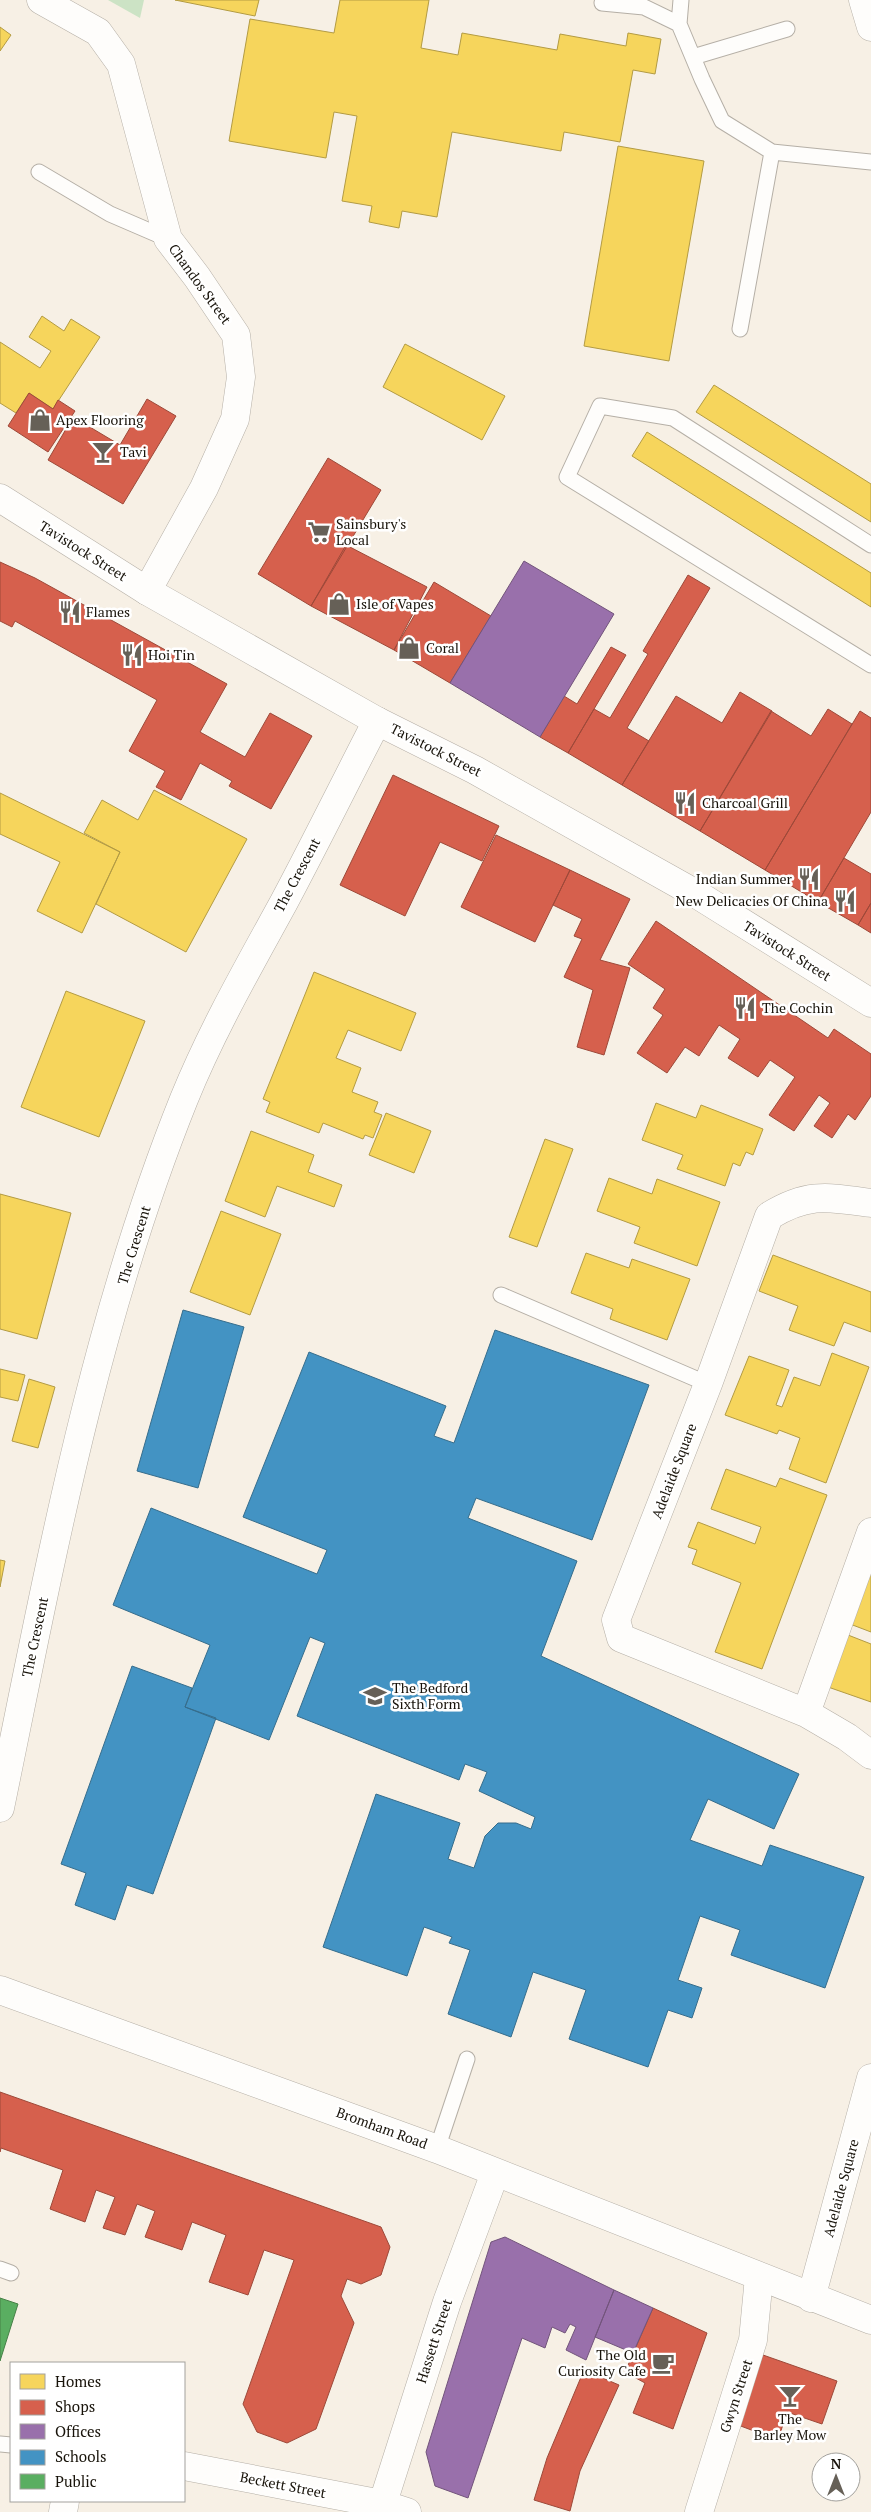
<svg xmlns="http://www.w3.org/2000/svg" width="871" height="2512" viewBox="0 0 871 2512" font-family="'PT Serif',serif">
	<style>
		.green { fill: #cce3c5 }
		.homes { fill: #f6d55c; stroke: #b39b43 }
		.shops { fill: #d6604d; stroke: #9d4939 }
		.offices { fill: #9970ab; stroke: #72547b }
		.schools { fill: #4393c3; stroke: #366d8c }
		.public { fill: #5aae61; stroke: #468047 }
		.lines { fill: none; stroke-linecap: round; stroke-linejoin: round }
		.service-casing { stroke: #b5afa6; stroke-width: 17 }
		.minor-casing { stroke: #b5afa6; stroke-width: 29 }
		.tertiary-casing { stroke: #b5afa6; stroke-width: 29 }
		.primary-casing { stroke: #b5afa6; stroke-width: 29 }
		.service { stroke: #fefdfb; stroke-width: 15 }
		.minor { stroke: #fefdfb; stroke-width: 28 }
		.tertiary { stroke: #fefdfb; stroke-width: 28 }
		.primary { stroke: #fefdfb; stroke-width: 28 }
		.labels { text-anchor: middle; stroke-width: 5; stroke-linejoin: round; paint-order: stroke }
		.street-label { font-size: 14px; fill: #18130a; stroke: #fff }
		.poi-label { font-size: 14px; fill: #18130a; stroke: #fff; text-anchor: start }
	</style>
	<rect width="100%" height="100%" fill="#f7f0e5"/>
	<!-- green -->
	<path class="green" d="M108,0H144L140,18Z"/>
	<!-- homes -->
	<path class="homes" d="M175,0H259L255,16Z
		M340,0H429L421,48L458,55L462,33L557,50L560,34L626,46L628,33L661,39L655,74L633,70L620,142L564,132L561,151L452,132L437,217L402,211L399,228L369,222L372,206L342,201L357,116L334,112L326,158L229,141L250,19L334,33Z
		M0,27L11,35L0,51Z
		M618,146L704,161L669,361L584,346Z
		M42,316L64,331L71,319L100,337L53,409L29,393L16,413L0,403V342L40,368L51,351L29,337Z
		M405,344L505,396L482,440L383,387Z
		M714,385L871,484V522L696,412Z
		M647,432L871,573V607L632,456Z
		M154,790L247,839L186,952L96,904L120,852L84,833L102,800L138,820Z
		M0,793L120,852L82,933L37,911L60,862L0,834Z
		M314,972L416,1013L401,1051L348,1030L336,1058L361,1068L352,1092L378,1102L374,1112L382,1115L373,1138L365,1135L363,1139L323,1123L319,1133L266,1112L270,1102L263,1099Z
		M66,991L145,1021L99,1137L21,1107Z
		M656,1103L696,1118L701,1105L763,1129L753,1155L746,1152L740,1166L733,1163L725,1186L677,1169L683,1155L642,1140Z
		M386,1113L431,1131L414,1173L369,1155Z
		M251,1131L314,1155L308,1172L342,1185L334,1207L277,1186L265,1217L225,1201Z
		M545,1139L573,1149L537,1247L509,1237Z
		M609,1178L652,1194L657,1179L720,1202L697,1266L634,1243L640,1227L597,1211Z
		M0,1194L71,1213L37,1339L0,1329Z
		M221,1211L281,1234L250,1315L190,1292Z
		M586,1253L629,1268L632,1259L690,1279L667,1340L610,1319L613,1309L571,1293Z
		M773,1255L871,1292V1332L844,1322L834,1346L789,1330L798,1306L759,1291Z
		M832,1353L869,1367L826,1483L789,1469L800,1438L779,1430L777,1434L725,1415L749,1356L789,1370L776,1405L782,1407L794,1377L820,1386Z
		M0,1369L25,1375L18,1401L0,1397Z
		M29,1379L55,1387L38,1448L12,1441Z
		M726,1469L776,1487L780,1478L827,1495L762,1669L715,1652L741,1583L692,1564L697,1550L688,1547L698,1522L755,1544L761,1527L711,1509Z
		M0,1560L5,1561L0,1587Z
		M869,1574H871V1632L850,1624Z
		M848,1635L871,1644V1702L828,1687Z"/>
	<!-- shops -->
	<path class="shops" d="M29,393L53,409L58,400L75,411L48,452L8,426Z
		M147,399L176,416L123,504L48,460L73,417L120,445Z
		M328,458L381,490L311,606L258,574Z
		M346,545L427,587L394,650L311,606Z
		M0,562L35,578L227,684L200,732L245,757L270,713L312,736L271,809L229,786L232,781L200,763L181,800L156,787L165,771L129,751L157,700L15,621L12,627L0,621Z
		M688,575L710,588L627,728L649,741L622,785L568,753L594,709L610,718L648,654L643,651Z
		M434,582L491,616L450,683L394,650Z
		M611,647L626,655L568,753L540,737L564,696L577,704Z
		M740,692L772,711L700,831L622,785L676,696L722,723Z
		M828,709L852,724L765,870L700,831L771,711L811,736Z
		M860,711L871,718V812L818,902L765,870Z
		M393,775L499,826L482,861L440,842L405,916L340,885Z
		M496,835L570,870L535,942L461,907Z
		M844,858L871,874V903L858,925L818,902Z
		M570,870L630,899L600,960L630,968L604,1055L577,1047L593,990L564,977L582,939L574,936L582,919L553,905Z
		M871,903V933L858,925Z
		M656,921L828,1038L834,1029L871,1054V1096L855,1120L848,1114L832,1138L814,1126L830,1103L819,1095L794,1131L769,1115L795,1077L770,1060L758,1077L728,1058L740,1039L719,1025L699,1056L685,1047L667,1073L637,1053L663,1015L653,1008L665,989L628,964Z
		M0,2092L381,2227L390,2247L381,2275L361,2284L347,2279L341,2296L354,2323L316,2429L287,2443L257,2432L243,2404L294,2260L264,2250L248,2295L209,2282L226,2235L192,2222L182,2250L145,2237L155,2211L137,2204L125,2235L103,2228L115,2197L96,2190L85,2222L50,2209L63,2170L1,2148L0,2152Z
		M653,2308L707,2333L673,2429L633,2413L645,2383L625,2372Z
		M763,2355L837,2381L822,2424L787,2412L778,2440L738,2425Z
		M584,2370L619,2385L580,2471L570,2511L534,2500L547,2458Z"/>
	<!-- offices -->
	<path class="offices" d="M524,561L614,614L540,737L450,683Z
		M505,2237L614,2290L586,2360L566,2350L576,2327L570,2324L565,2333L552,2327L545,2348L522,2338L468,2498L435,2486L426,2452L491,2242Z
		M614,2290L653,2308L633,2353L595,2337Z"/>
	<!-- schools -->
	<path class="schools" d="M183,1310L244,1327L198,1488L137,1471Z
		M495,1330L649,1385L592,1540L476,1498L468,1518L577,1561L541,1656L799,1774L774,1829L708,1799L690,1840L762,1866L770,1845L864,1877L825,1988L731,1955L740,1930L700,1916L678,1980L702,1988L692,2018L668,2010L648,2067L569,2039L586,1990L533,1972L511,2037L448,2014L470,1950L449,1943L452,1937L424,1927L407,1976L323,1947L376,1794L460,1823L448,1859L474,1868L485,1836L498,1823H516L531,1829L535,1817L479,1791L487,1772L465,1764L459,1780L297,1716L325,1643L310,1637L269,1740L185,1707L210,1645L113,1605L151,1508L317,1574L327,1550L243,1517L309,1352L446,1406L434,1436L454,1443Z
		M132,1666L192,1688L185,1707L216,1718L153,1894L127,1885L115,1920L75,1905L86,1873L61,1864Z"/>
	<!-- public -->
	<path class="public" d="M0,2298L18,2304L0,2361Z"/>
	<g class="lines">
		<defs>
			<path id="service" d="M681,0L679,24L702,79L722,121L772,152
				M602,3L644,7L679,24
				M693,57L787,29
				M39,172L110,214L168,239
				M740,329L772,152L871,162
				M871,545L673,418L600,406L567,477L871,665
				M501,1295L708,1384
				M437,2149L467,2059
				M0,2269L11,2273
				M0,2444L11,2445"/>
			<path id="minor" d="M41,0L98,32L121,64L168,239L197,277L236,335L241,377L235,419L204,488L147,591
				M863,0L871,27
				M871,1203C828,1197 808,1192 769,1216L708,1384L616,1620L621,1638L806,1713L847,1737L871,1755
				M806,1713L871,1532
				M0,1808C49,1570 93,1325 184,1099C212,1030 249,966 284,902C316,842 346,781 377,721
				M811,2298L871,2078
				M184,2466L382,2504L407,2512
				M63,2512L65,2501
				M699,2512L753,2340L759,2277"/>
			<path id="tertiary" d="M380,2512L447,2302L495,2173"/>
			<path id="primary" d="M0,498L147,591L377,721L475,770L698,895L871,1003
				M0,1990L437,2149L871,2320"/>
		</defs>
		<!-- service casing -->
		<use href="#service" class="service-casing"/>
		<!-- minor casing -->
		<use href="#minor" class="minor-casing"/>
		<!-- tertiary casing -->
		<use href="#tertiary" class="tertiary-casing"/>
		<!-- primary casing -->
		<use href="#primary" class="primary-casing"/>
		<!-- service -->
		<use href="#service" class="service"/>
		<!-- minor -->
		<use href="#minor" class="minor"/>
		<!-- tertiary -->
		<use href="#tertiary" class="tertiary"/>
		<!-- primary -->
		<use href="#primary" class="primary"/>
	</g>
	<!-- icons -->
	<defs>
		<symbol id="shop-bare" viewBox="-9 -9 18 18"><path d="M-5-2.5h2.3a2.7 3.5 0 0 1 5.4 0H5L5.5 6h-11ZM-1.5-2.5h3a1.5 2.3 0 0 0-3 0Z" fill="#666057" stroke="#fff" stroke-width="2.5" paint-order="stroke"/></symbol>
		<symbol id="bar-bare" viewBox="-9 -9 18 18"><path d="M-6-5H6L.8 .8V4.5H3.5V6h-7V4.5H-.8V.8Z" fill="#666057" stroke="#fff" stroke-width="2.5" paint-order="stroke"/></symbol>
		<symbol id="supermarket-bare" viewBox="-9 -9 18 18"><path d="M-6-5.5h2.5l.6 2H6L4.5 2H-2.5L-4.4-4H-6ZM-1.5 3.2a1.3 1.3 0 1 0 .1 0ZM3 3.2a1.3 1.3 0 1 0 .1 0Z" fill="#666057" stroke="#fff" stroke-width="2.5" paint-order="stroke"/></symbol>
		<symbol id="restaurant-bare" viewBox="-9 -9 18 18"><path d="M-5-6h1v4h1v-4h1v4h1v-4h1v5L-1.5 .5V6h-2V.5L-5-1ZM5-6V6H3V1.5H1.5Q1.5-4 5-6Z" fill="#666057" stroke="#fff" stroke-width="2.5" paint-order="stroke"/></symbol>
		<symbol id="university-bare" viewBox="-9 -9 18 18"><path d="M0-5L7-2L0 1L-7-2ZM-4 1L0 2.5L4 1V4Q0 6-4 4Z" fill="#666057" stroke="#fff" stroke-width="2.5" paint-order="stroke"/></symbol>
		<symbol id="cafe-bare" viewBox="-9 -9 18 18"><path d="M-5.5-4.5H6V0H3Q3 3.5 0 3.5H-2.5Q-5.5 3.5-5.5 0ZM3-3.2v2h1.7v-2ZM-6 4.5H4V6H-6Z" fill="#666057" stroke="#fff" stroke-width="2.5" paint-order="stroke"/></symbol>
	</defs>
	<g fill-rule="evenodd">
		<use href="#shop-bare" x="24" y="404" width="32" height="32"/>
		<use href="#bar-bare" x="87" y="436" width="32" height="32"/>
		<use href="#supermarket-bare" x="303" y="516" width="32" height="32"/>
		<use href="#shop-bare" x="323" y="588" width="32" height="32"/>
		<use href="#restaurant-bare" x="54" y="596" width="32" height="32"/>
		<use href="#shop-bare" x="393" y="632" width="32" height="32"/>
		<use href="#restaurant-bare" x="116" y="639" width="32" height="32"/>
		<use href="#restaurant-bare" x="669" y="787" width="32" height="32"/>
		<use href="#restaurant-bare" x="793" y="863" width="32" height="32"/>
		<use href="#restaurant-bare" x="829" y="885" width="32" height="32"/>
		<use href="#restaurant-bare" x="729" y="992" width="32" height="32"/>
		<use href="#university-bare" x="359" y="1680" width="32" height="32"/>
		<use href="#cafe-bare" x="647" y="2347" width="32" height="32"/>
		<use href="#bar-bare" x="774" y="2380" width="32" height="32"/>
	</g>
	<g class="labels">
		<!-- street labels -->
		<g class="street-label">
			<text transform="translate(200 284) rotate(54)" y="5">Chandos Street</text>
			<text transform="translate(83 551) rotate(32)" y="5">Tavistock Street</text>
			<text transform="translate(436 750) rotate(27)" y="5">Tavistock Street</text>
			<text transform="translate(297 875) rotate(-62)" y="5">The Crescent</text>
			<text transform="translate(787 951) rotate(32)" y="5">Tavistock Street</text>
			<text transform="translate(134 1245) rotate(-73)" y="5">The Crescent</text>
			<text transform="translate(674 1471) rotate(-69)" y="5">Adelaide Square</text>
			<text transform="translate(35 1637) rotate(-78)" y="5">The Crescent</text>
			<text transform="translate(382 2128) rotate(20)" y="5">Bromham Road</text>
			<text transform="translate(841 2188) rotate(-75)" y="5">Adelaide Square</text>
			<text transform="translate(434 2341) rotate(-72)" y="5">Hassett Street</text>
			<text transform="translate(736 2396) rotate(-72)" y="5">Gwyn Street</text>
			<text transform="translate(283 2485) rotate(11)" y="5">Beckett Street</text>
		</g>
		<!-- poi labels -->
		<g class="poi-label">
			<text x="56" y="425">Apex Flooring</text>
			<text x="120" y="457">Tavi</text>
			<text x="336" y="529">Sainsbury's<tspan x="336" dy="16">Local</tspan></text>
			<text x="356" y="609">Isle of Vapes</text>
			<text x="86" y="617">Flames</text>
			<text x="426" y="653">Coral</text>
			<text x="148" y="660">Hoi Tin</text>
			<text x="702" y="808">Charcoal Grill</text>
			<text x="792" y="884" text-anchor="end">Indian Summer</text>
			<text x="828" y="906" text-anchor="end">New Delicacies Of China</text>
			<text x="762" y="1013">The Cochin</text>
			<text x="392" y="1693">The Bedford<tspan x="392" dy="16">Sixth Form</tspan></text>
			<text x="646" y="2360" text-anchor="end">The Old<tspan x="646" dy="16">Curiosity Cafe</tspan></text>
			<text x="790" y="2424" text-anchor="middle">The<tspan x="790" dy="16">Barley Mow</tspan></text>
		</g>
	</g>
	<!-- legend -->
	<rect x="10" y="2362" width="175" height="140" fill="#ffffff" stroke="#a3a19d"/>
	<rect x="20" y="2374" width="25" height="15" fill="#f6d55c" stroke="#a3a19d"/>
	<text x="55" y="2387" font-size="15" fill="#18130a">Homes</text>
	<rect x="20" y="2400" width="25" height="15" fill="#d6604d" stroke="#a3a19d"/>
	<text x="55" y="2412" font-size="15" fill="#18130a">Shops</text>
	<rect x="20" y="2424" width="25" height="15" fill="#9970ab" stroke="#a3a19d"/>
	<text x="55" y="2437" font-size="15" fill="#18130a">Offices</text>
	<rect x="20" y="2450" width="25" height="15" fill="#4393c3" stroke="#a3a19d"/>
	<text x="55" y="2462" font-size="15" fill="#18130a">Schools</text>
	<rect x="20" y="2474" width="25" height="15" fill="#5aae61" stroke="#a3a19d"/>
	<text x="55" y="2487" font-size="15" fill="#18130a">Public</text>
	<!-- north arrow -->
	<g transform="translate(836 2477)"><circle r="24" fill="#ffffff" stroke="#a3a19d"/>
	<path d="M0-4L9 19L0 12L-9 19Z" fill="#666057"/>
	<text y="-8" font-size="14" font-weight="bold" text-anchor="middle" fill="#18130a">N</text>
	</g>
</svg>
